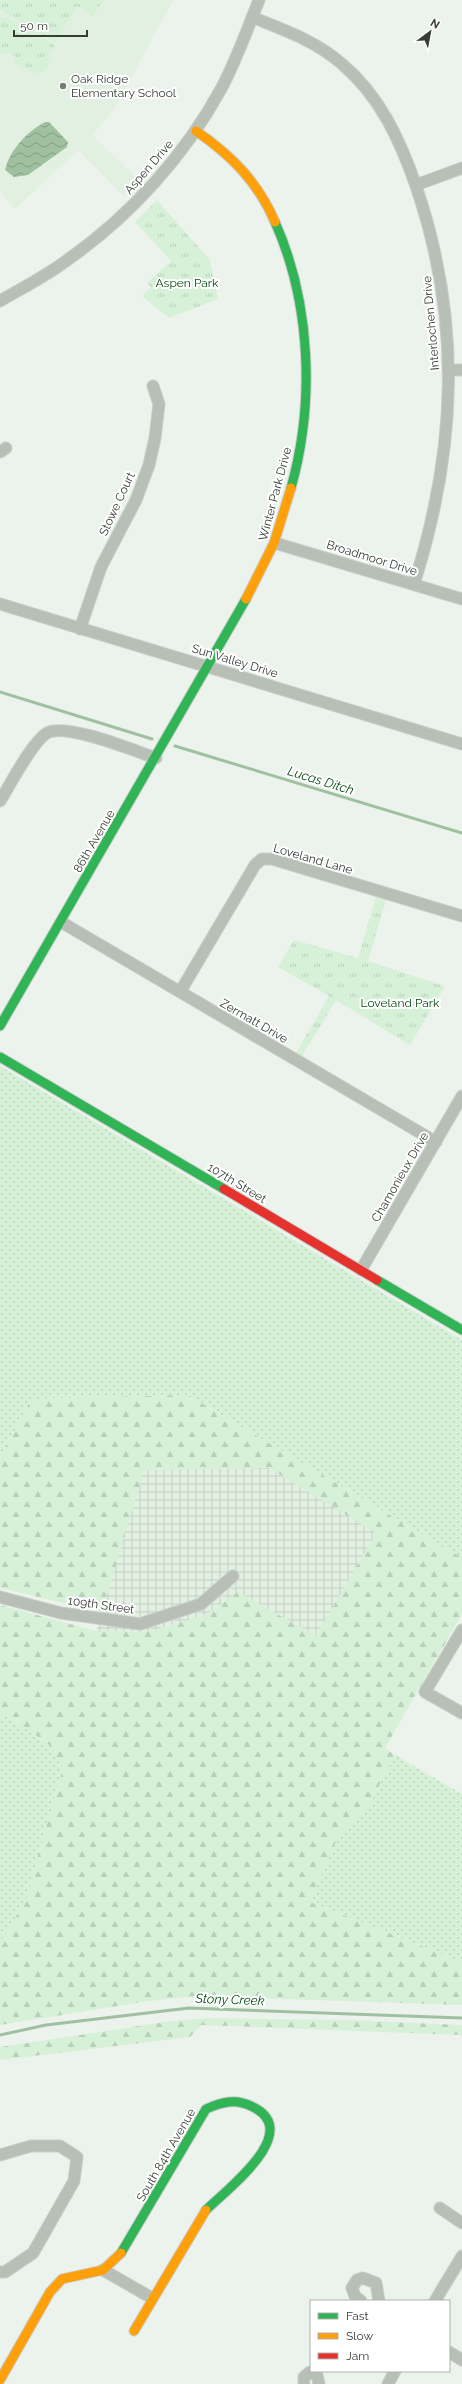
<svg xmlns="http://www.w3.org/2000/svg" width="462" height="2384" viewBox="0 0 462 2384" font-family="Raleway,sans-serif">
	<style>
		.built { fill: #e2f0e2 }
		.industrial { fill: url(#industrial-grid) }
		.grass { fill: url(#grass-dots) }
		.forest { fill: url(#forest-firs) }
		.park { fill: url(#park-tufts) }
		.water { fill: url(#water-waves) }
		.lines { fill: none; stroke-linecap: round; stroke-linejoin: round }
		.stream { stroke: #a0c1a0; stroke-width: 3 }
		.street-casing { stroke: #c8cdc8; stroke-width: 13 }
		.fast-casing { stroke: #c8cdc8; stroke-width: 11 }
		.slow-casing { stroke: #c8cdc8; stroke-width: 11 }
		.jam-casing { stroke: #c8cdc8; stroke-width: 11 }
		.street { stroke: #b7bfb7; stroke-width: 11 }
		.fast { stroke: #30b455; stroke-width: 9 }
		.slow { stroke: #ff9f0a; stroke-width: 9 }
		.jam { stroke: #e5322d; stroke-width: 9 }
		.poi-dot { fill: #767c76; stroke: #fff; stroke-width: 1.5 }
		.labels { text-anchor: middle; stroke-width: 4; stroke-linejoin: round; paint-order: stroke }
		.poi-label { font-size: 12px; fill: #363c36; stroke: #fff; text-anchor: start }
		.street-label { font-size: 12px; fill: #363c36; stroke: #fff }
		.park-label { font-size: 12px; fill: #044a11; stroke: #fff }
		.water-label { font-size: 13px; font-style: italic; fill: #094d14; stroke: #fff }
	</style>
	<defs>
		<pattern id="industrial-grid" width="8" height="8" patternUnits="userSpaceOnUse"><rect width="8" height="8" fill="#e2f0e2"/><path d="M0 4h8M4 0v8" fill="none" stroke="#c2cfc2"/></pattern>
		<pattern id="grass-dots" width="8" height="8" patternUnits="userSpaceOnUse"><rect width="8" height="8" fill="#d7f1d8"/><path d="M2 2h.1M6 6h.1" fill="none" stroke="#b9d0ba" stroke-width="1.8" stroke-linecap="round"/></pattern>
		<pattern id="forest-firs" width="22" height="20" patternUnits="userSpaceOnUse"><rect width="22" height="20" fill="#d7f1d8"/><path d="M5 1l3.5 6h-7zM16 11l3.5 6h-7z" fill="#b9d0ba"/></pattern>
		<pattern id="park-tufts" width="24" height="20" patternUnits="userSpaceOnUse"><rect width="24" height="20" fill="#d7f1d8"/><path d="M3 7l-1-3M5 7V3M7 7l1-3M15 17l-1-3M17 17v-4M19 17l1-3" fill="none" stroke="#b9d0ba"/></pattern>
		<pattern id="water-waves" width="16" height="10" patternUnits="userSpaceOnUse"><rect width="16" height="10" fill="#a0c1a0"/><path d="M0 5q4-4 8 0t8 0" fill="none" stroke="#839e83"/></pattern>
	</defs>
	<rect width="100%" height="100%" fill="#ecf2ec"/>
	<!-- built -->
	<path class="built" d="M0,0H173L113,111L92,135L139,180L123,196L78,150L15,209L0,192Z"/>
	<!-- industrial -->
	<path class="industrial" d="M269,1468L377,1533L316,1636L238,1592L206,1615L148,1632L96,1631L144,1470Z"/>
	<!-- grass -->
	<path class="grass" d="M0,1066L462,1340V1558L188,1395L31,1399L0,1459Z
		M0,1713L27,1729L52,1747L63,1768L26,1899L4,1937L0,1940Z
		M395,1755L462,1794V1962L310,1902L338,1837L369,1805Z"/>
	<!-- forest -->
	<path class="forest" d="M188,1395L462,1558V1614L385,1748L395,1755L369,1805L338,1837L310,1902L462,1962V2005L194,1996L142,2002L0,2025V1940L4,1937L26,1899L63,1768L52,1747L27,1729L0,1713V1605L96,1631L148,1632L206,1615L238,1592L316,1636L376,1533L269,1468L144,1470L102,1612L0,1588V1459L31,1399Z
		M211,2018L347,2020L462,2025V2035L201,2025L190,2037L0,2060V2047L179,2020Z"/>
	<!-- park -->
	<path class="park" d="M0,0H103L94,16L77,6L56,42L0,10Z
		M8,18L55,45L48,56L53,58L46,70L35,74L14,63L15,56L10,53L0,54V19Z
		M157,200L210,260L218,299L169,318L142,296L151,287L147,283L171,261L135,222Z
		M376,897L386,900L368,961L445,986L410,1045L336,1000L302,1056L296,1053L329,996L278,967L294,940L358,958Z"/>
	<!-- water -->
	<path class="water" d="M45,122H49L68,142L67,147L28,175L14,177L5,170C10,149 27,132 45,122Z"/>
	<g class="lines">
		<!-- stream -->
		<path class="stream" d="M0,692L152,739
			M175,746L462,833
			M0,2035L46,2025L189,2008L462,2018"/>
		<defs>
			<path id="street" d="M252,17C284,30 316,41 342,64C380,96 400,140 416,186C462,321 457,448 414,584
				M416,185L462,168
				M0,301C24,287 48,275 70,258C131,215 185,155 221,89C236,61 247,30 259,0
				M449,370H462
				M0,452L6,448
				M275,543L462,599
				M0,604L462,744
				M80,629L101,567L136,500L149,465L155,438L159,404L153,386
				M0,801C10,785 32,742 47,733C65,722 135,751 156,758
				M61,922L436,1142
				M180,992L255,865L262,859H272L462,916
				M361,1270L462,1096
				M0,1597L61,1613L140,1624L201,1604L233,1576
				M462,1630L425,1692L462,1713
				M0,2155L31,2146H60L77,2157L74,2181L33,2253L5,2272H0
				M440,2208L462,2223
				M103,2270L152,2298
				M361,2301L355,2296L352,2288L357,2280L363,2278L376,2283L379,2301
				M435,2301L462,2256
				M449,2352L462,2360
				M304,2384V2377L310,2372L317,2375L319,2384
				M388,2384L395,2371"/>
			<path id="fast" d="M275,222C311,303 315,403 291,488
				M0,1026L246,599
				M0,1057L224,1189
				M377,1280L462,1330
				M121,2253L206,2109C222,2102 236,2098 253,2107C304,2132 226,2190 206,2210"/>
			<path id="slow" d="M196,131C231,155 258,182 275,222
				M246,599L274,543L291,488
				M134,2331L206,2210
				M0,2380L50,2292L62,2279L103,2270L121,2253"/>
			<path id="jam" d="M224,1189L377,1280"/>
		</defs>
		<!-- street casing -->
		<use href="#street" class="street-casing"/>
		<!-- fast casing -->
		<use href="#fast" class="fast-casing"/>
		<!-- slow casing -->
		<use href="#slow" class="slow-casing"/>
		<!-- jam casing -->
		<use href="#jam" class="jam-casing"/>
		<!-- street -->
		<use href="#street" class="street"/>
		<!-- fast -->
		<use href="#fast" class="fast"/>
		<!-- slow -->
		<use href="#slow" class="slow"/>
		<!-- jam -->
		<use href="#jam" class="jam"/>
	</g>
	<!-- markers -->
	<circle class="poi-dot" cx="63" cy="86" r="4"/>
	<g class="labels">
		<!-- poi labels -->
		<g class="poi-label">
			<text x="71" y="83">Oak Ridge<tspan x="71" dy="14">Elementary School</tspan></text>
		</g>
		<!-- street labels -->
		<g class="street-label">
			<text transform="translate(149 167) rotate(-49)" y="4">Aspen Drive</text>
			<text transform="translate(431 323) rotate(-95)" y="4">Interlochen Drive</text>
			<text transform="translate(275 494) rotate(-75)" y="4">Winter Park Drive</text>
			<text transform="translate(117 504) rotate(-65)" y="4">Stowe Court</text>
			<text transform="translate(372 558) rotate(17)" y="4">Broadmoor Drive</text>
			<text transform="translate(235 661) rotate(17)" y="4">Sun Valley Drive</text>
			<text transform="translate(94 841) rotate(-60)" y="4">86th Avenue</text>
			<text transform="translate(313 859) rotate(16)" y="4">Loveland Lane</text>
			<text transform="translate(254 1021) rotate(30)" y="4">Zermatt Drive</text>
			<text transform="translate(400 1177) rotate(-60)" y="4">Chamonieux Drive</text>
			<text transform="translate(237 1183) rotate(31)" y="4">107th Street</text>
			<text transform="translate(101 1605) rotate(8)" y="4">109th Street</text>
			<text transform="translate(166 2155) rotate(-60)" y="4">South 84th Avenue</text>
		</g>
		<!-- park labels -->
		<g class="park-label">
			<text x="187" y="287">Aspen Park</text>
			<text x="400" y="1007">Loveland Park</text>
		</g>
		<!-- water labels -->
		<g class="water-label">
			<text transform="translate(321 780) rotate(17)" y="5">Lucas Ditch</text>
			<text transform="translate(230 1999) rotate(2)" y="5">Stony Creek</text>
		</g>
	</g>
	<!-- legend -->
	<rect x="310" y="2300" width="140" height="72" fill="#ffffff" stroke="#afb1af"/>
	<rect x="318" y="2313" width="20" height="6" fill="#30b455" stroke="#afb1af"/>
	<text x="346" y="2320" font-size="12" fill="#363c36">Fast</text>
	<rect x="318" y="2333" width="20" height="6" fill="#ff9f0a" stroke="#afb1af"/>
	<text x="346" y="2340" font-size="12" fill="#363c36">Slow</text>
	<rect x="318" y="2353" width="20" height="6" fill="#e5322d" stroke="#afb1af"/>
	<text x="346" y="2360" font-size="12" fill="#363c36">Jam</text>
	<!-- north arrow -->
	<g transform="translate(430 32) rotate(32)" stroke="#ffffff" stroke-width="3" paint-order="stroke">
	<path d="M0-3L7 15L0 10L-7 15Z" fill="#363c36"/>
	<text y="-6" font-size="11" font-weight="bold" text-anchor="middle" fill="#363c36">N</text>
	</g>
	<!-- scale -->
	<path d="M14 30v6h73v-6" fill="none" stroke="#363c36" stroke-width="2"/>
	<text x="20" y="30" font-size="12" fill="#363c36" stroke="#ffffff" stroke-width="3" paint-order="stroke">50 m</text>
</svg>
